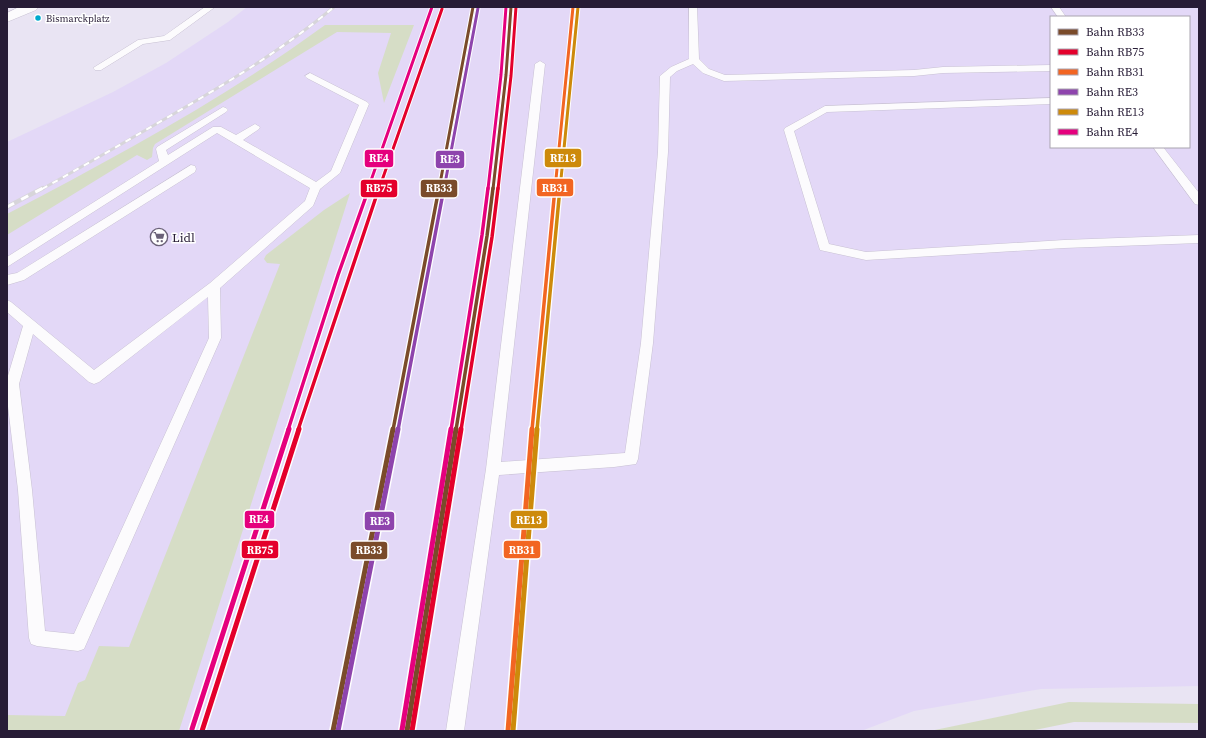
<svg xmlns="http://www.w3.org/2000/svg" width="1206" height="738" viewBox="0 0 1206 738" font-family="'Source Serif 4',serif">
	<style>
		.built { fill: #e3d8f7; fill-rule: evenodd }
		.green { fill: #d6ddc6 }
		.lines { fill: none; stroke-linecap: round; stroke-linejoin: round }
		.service-casing { stroke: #c8c1d3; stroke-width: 1 }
		.tertiary-casing { stroke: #c8c1d3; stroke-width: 1 }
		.service { fill: #fcfbfd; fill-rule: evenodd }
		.tertiary { fill: #fcfbfd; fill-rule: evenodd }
		.rail-far1-casing { stroke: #d7d5da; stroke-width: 3 }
		.rail-casing { stroke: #d7d5da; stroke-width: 4.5 }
		.rail-far1 { stroke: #fff; stroke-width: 2; stroke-dasharray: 6; stroke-linecap: butt }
		.rail { stroke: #fff; stroke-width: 3; stroke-dasharray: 8; stroke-linecap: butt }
		.rail-1-far2-casing { stroke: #fff; stroke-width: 5 }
		.rail-1-far1-casing { stroke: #fff; stroke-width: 6 }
		.rail-1-casing { stroke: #fff; stroke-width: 8 }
		.rail-2-far2-casing { stroke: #fff; stroke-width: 5 }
		.rail-2-far1-casing { stroke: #fff; stroke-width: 6 }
		.rail-2-casing { stroke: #fff; stroke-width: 8 }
		.rail-3-far2-casing { stroke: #fff; stroke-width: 5 }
		.rail-3-far1-casing { stroke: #fff; stroke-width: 6 }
		.rail-3-casing { stroke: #fff; stroke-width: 8 }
		.rail-4-far2-casing { stroke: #fff; stroke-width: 5 }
		.rail-4-far1-casing { stroke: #fff; stroke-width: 6 }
		.rail-4-casing { stroke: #fff; stroke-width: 8 }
		.rail-5-far2-casing { stroke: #fff; stroke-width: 5 }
		.rail-5-far1-casing { stroke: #fff; stroke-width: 6 }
		.rail-5-casing { stroke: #fff; stroke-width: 8 }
		.rail-6-far2-casing { stroke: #fff; stroke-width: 5 }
		.rail-6-far1-casing { stroke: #fff; stroke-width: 6 }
		.rail-6-casing { stroke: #fff; stroke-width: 8 }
		.rail-1-far2 { stroke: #7a4b2a; stroke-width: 3 }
		.rail-1-far1 { stroke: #7a4b2a; stroke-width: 3.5 }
		.rail-1 { stroke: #7a4b2a; stroke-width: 5 }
		.rail-2-far2 { stroke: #e4002b; stroke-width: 3 }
		.rail-2-far1 { stroke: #e4002b; stroke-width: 3.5 }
		.rail-2 { stroke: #e4002b; stroke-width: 5 }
		.rail-3-far2 { stroke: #f26522; stroke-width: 3 }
		.rail-3-far1 { stroke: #f26522; stroke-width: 3.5 }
		.rail-3 { stroke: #f26522; stroke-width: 5 }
		.rail-4-far2 { stroke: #8e44ad; stroke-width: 3 }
		.rail-4-far1 { stroke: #8e44ad; stroke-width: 3.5 }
		.rail-4 { stroke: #8e44ad; stroke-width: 5 }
		.rail-5-far2 { stroke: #cd8a0b; stroke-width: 3 }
		.rail-5-far1 { stroke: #cd8a0b; stroke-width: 3.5 }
		.rail-5 { stroke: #cd8a0b; stroke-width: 5 }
		.rail-6-far2 { stroke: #e5007d; stroke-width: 3 }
		.rail-6-far1 { stroke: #e5007d; stroke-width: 3.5 }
		.rail-6 { stroke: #e5007d; stroke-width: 5 }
		.bus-dot { fill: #00a9ce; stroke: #fff; stroke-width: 1.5 }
		.labels { text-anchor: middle; stroke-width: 3; stroke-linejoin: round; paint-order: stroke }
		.far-bus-label { font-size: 10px; fill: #271c36; stroke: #fff; text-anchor: start }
		.poi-label { font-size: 13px; fill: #271c36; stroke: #fff; text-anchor: start }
		.line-badge { stroke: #fff; stroke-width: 1.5 }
		.badge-label { font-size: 11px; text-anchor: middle; font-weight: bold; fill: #fff }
	</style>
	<rect width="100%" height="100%" fill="#e9e4f3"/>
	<!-- built -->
	<path class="built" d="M247,7H1199V686L1041,689L914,711L861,731H7V142L113,92L166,63L228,22ZM1051,17H1189V147H1051Z"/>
	<!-- green -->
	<path class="green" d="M325,25H414L384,103L378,73L391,33L337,32L155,144L153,148L152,157L147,160L137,155L7,235V214C116,157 225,98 325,25Z
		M350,193L179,731H7V715L65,716L78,683L85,680L99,646L129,647L280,264L267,263L264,259L266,255L324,210Z
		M1069,702L1199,704V723L1074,722L1030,731H930Z"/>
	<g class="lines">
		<defs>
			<path id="service" d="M205,7H215L170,40L143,44L101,70H95L93,68L138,40L164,36Z
				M689,7H697L699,59L709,69L725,75L914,70L943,67L1051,65V71L943,73L914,76L724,81L703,73L693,64L677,71L670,77L668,152L653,343L638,459L636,464L614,467L499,475L464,731H446L486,469L535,64L540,61L545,64L501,462L625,453L641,343L658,152L660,76L671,67L689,59Z
				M1051,7H1059L1066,17H1058Z
				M310,73L367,102L369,104L340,173L320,189L313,206L220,288L221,338L84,649L78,651L37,646L31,644L29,638L18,490L7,398V379L23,326L7,312V300L11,302L94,370L210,283L305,201L310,188L217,133L7,267V257L159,161L156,149L157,147L223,107L226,108L228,110L226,112L166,150L168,155L213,127H221L236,135L255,124L260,127L259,129L243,140L316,182L331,171L359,105L307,78L305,76ZM208,297L209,338L74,634L45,631L32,490L19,384L33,334L89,382L94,384L99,382Z
				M1051,98V104L827,112L794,131L829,244L866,252L1064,240L1199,235V243L1064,248L866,260L820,250L784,130L785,128L825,106Z
				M1153,147H1163L1199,193V205L1195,204Z
				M191,165L195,166L196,169L195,172L24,280L7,285V275L17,273Z"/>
			<path id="tertiary" d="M19,7H38L36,10L7,22V13Z"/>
		</defs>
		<!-- service casing -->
		<use href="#service" class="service-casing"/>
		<!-- tertiary casing -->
		<use href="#tertiary" class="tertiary-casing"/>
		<!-- service -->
		<use href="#service" class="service"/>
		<!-- tertiary -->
		<use href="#tertiary" class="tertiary"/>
		<defs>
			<path id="rail-far1" d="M42,189C87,164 132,138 177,112C232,80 285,48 334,7"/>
			<path id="rail" d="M7,207L43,188"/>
		</defs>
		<!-- rail-far1 casing -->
		<use href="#rail-far1" class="rail-far1-casing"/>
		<!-- rail casing -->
		<use href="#rail" class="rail-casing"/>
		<!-- rail-far1 -->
		<use href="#rail-far1" class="rail-far1"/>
		<!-- rail -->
		<use href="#rail" class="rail"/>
		<defs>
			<path id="rail-1-far2" d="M439,189L473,7
				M493,189L506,75L511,7"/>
			<path id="rail-1-far1" d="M393,430L439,188
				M456,430L487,236L493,188"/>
			<path id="rail-1" d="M333,731L393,429
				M407,731L456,429"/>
			<path id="rail-2-far2" d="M379,189L442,9
				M498,189L511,76L516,7"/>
			<path id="rail-2-far1" d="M298,430L379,188
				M461,430L492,237L498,188"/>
			<path id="rail-2" d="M202,731L299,429
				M412,731L461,429"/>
			<path id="rail-3-far2" d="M555,189L573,7"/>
			<path id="rail-3-far1" d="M532,430L555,188"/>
			<path id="rail-3" d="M508,731L532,429"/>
			<path id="rail-4-far2" d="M444,189L478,8"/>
			<path id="rail-4-far1" d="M398,430L444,188"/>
			<path id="rail-4" d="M338,731L398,429"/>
			<path id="rail-5-far2" d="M560,189L578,7"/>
			<path id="rail-5-far1" d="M537,430L560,188"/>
			<path id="rail-5" d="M513,731L537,429"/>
			<path id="rail-6-far2" d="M368,189L432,7
				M488,189L501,75L506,7"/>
			<path id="rail-6-far1" d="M288,430L338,275L369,188
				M451,430L482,235L488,188"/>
			<path id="rail-6" d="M192,729L289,429
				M402,730L451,429"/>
		</defs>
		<!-- rail-1-far2 casing -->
		<use href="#rail-1-far2" class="rail-1-far2-casing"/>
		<!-- rail-1-far1 casing -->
		<use href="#rail-1-far1" class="rail-1-far1-casing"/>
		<!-- rail-1 casing -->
		<use href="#rail-1" class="rail-1-casing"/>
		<!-- rail-2-far2 casing -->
		<use href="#rail-2-far2" class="rail-2-far2-casing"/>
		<!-- rail-2-far1 casing -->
		<use href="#rail-2-far1" class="rail-2-far1-casing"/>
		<!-- rail-2 casing -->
		<use href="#rail-2" class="rail-2-casing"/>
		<!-- rail-3-far2 casing -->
		<use href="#rail-3-far2" class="rail-3-far2-casing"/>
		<!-- rail-3-far1 casing -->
		<use href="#rail-3-far1" class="rail-3-far1-casing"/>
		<!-- rail-3 casing -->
		<use href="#rail-3" class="rail-3-casing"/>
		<!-- rail-4-far2 casing -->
		<use href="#rail-4-far2" class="rail-4-far2-casing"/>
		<!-- rail-4-far1 casing -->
		<use href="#rail-4-far1" class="rail-4-far1-casing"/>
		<!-- rail-4 casing -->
		<use href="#rail-4" class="rail-4-casing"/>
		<!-- rail-5-far2 casing -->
		<use href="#rail-5-far2" class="rail-5-far2-casing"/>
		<!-- rail-5-far1 casing -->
		<use href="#rail-5-far1" class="rail-5-far1-casing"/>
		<!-- rail-5 casing -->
		<use href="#rail-5" class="rail-5-casing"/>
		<!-- rail-6-far2 casing -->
		<use href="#rail-6-far2" class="rail-6-far2-casing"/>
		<!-- rail-6-far1 casing -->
		<use href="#rail-6-far1" class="rail-6-far1-casing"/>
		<!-- rail-6 casing -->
		<use href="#rail-6" class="rail-6-casing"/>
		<!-- rail-1-far2 -->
		<use href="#rail-1-far2" class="rail-1-far2"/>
		<!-- rail-1-far1 -->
		<use href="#rail-1-far1" class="rail-1-far1"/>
		<!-- rail-1 -->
		<use href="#rail-1" class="rail-1"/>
		<!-- rail-2-far2 -->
		<use href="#rail-2-far2" class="rail-2-far2"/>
		<!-- rail-2-far1 -->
		<use href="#rail-2-far1" class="rail-2-far1"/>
		<!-- rail-2 -->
		<use href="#rail-2" class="rail-2"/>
		<!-- rail-3-far2 -->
		<use href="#rail-3-far2" class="rail-3-far2"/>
		<!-- rail-3-far1 -->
		<use href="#rail-3-far1" class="rail-3-far1"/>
		<!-- rail-3 -->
		<use href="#rail-3" class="rail-3"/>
		<!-- rail-4-far2 -->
		<use href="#rail-4-far2" class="rail-4-far2"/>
		<!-- rail-4-far1 -->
		<use href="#rail-4-far1" class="rail-4-far1"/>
		<!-- rail-4 -->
		<use href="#rail-4" class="rail-4"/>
		<!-- rail-5-far2 -->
		<use href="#rail-5-far2" class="rail-5-far2"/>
		<!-- rail-5-far1 -->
		<use href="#rail-5-far1" class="rail-5-far1"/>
		<!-- rail-5 -->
		<use href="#rail-5" class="rail-5"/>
		<!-- rail-6-far2 -->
		<use href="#rail-6-far2" class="rail-6-far2"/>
		<!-- rail-6-far1 -->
		<use href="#rail-6-far1" class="rail-6-far1"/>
		<!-- rail-6 -->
		<use href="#rail-6" class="rail-6"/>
	</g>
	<!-- icons -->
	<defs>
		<symbol id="supermarket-ring" viewBox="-11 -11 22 22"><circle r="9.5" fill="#fff" stroke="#6b6278" stroke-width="1.5"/><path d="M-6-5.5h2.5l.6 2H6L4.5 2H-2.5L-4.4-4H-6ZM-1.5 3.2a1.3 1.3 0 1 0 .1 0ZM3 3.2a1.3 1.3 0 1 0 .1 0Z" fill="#6b6278"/></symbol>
	</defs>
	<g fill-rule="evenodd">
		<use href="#supermarket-ring" x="149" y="227" width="20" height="20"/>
	</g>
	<!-- markers -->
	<circle class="bus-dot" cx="38" cy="18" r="3.5"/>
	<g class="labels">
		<!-- far-bus labels -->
		<g class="far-bus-label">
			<text x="46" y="22">Bismarckplatz</text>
		</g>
		<!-- poi labels -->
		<g class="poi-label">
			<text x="172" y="242">Lidl</text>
		</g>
	</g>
	<g class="line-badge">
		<rect x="544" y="148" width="38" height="20" rx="4" fill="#cd8a0b"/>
		<rect x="364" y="149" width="30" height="19" rx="4" fill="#e5007d"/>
		<rect x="435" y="150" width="30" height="19" rx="4" fill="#8e44ad"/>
		<rect x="536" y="178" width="38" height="19" rx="4" fill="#f26522"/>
		<rect x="420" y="179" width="38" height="19" rx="4" fill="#7a4b2a"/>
		<rect x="360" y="179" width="38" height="19" rx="4" fill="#e4002b"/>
		<rect x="244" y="510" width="31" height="19" rx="4" fill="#e5007d"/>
		<rect x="510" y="510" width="38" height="19" rx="4" fill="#cd8a0b"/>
		<rect x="364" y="511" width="31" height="20" rx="4" fill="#8e44ad"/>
		<rect x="241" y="540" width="38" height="19" rx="4" fill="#e4002b"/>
		<rect x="503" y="540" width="38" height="19" rx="4" fill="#f26522"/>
		<rect x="350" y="541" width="38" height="19" rx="4" fill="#7a4b2a"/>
	</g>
	<g class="badge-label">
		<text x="563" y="162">RE13</text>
		<text x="379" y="162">RE4</text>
		<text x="450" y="163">RE3</text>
		<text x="555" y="192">RB31</text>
		<text x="439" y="192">RB33</text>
		<text x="379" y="192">RB75</text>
		<text x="259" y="523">RE4</text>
		<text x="529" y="524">RE13</text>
		<text x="380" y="525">RE3</text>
		<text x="260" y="554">RB75</text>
		<text x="522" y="554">RB31</text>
		<text x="369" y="554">RB33</text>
	</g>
	<!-- border -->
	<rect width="1206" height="738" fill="none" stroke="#271c36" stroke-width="16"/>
	<!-- legend -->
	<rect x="1050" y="16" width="140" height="132" fill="#ffffff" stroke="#a9a4af"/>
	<rect x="1058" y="29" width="20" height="6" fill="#7a4b2a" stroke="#a9a4af"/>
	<text x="1086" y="36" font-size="12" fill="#271c36">Bahn RB33</text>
	<rect x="1058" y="49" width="20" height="6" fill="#e4002b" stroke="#a9a4af"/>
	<text x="1086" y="56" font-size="12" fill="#271c36">Bahn RB75</text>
	<rect x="1058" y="69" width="20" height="6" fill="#f26522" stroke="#a9a4af"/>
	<text x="1086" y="76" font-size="12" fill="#271c36">Bahn RB31</text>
	<rect x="1058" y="89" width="20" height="6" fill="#8e44ad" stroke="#a9a4af"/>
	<text x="1086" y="96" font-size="12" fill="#271c36">Bahn RE3</text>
	<rect x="1058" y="109" width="20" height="6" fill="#cd8a0b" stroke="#a9a4af"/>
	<text x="1086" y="116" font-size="12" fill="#271c36">Bahn RE13</text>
	<rect x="1058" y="129" width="20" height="6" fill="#e5007d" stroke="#a9a4af"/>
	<text x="1086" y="136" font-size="12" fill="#271c36">Bahn RE4</text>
</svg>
